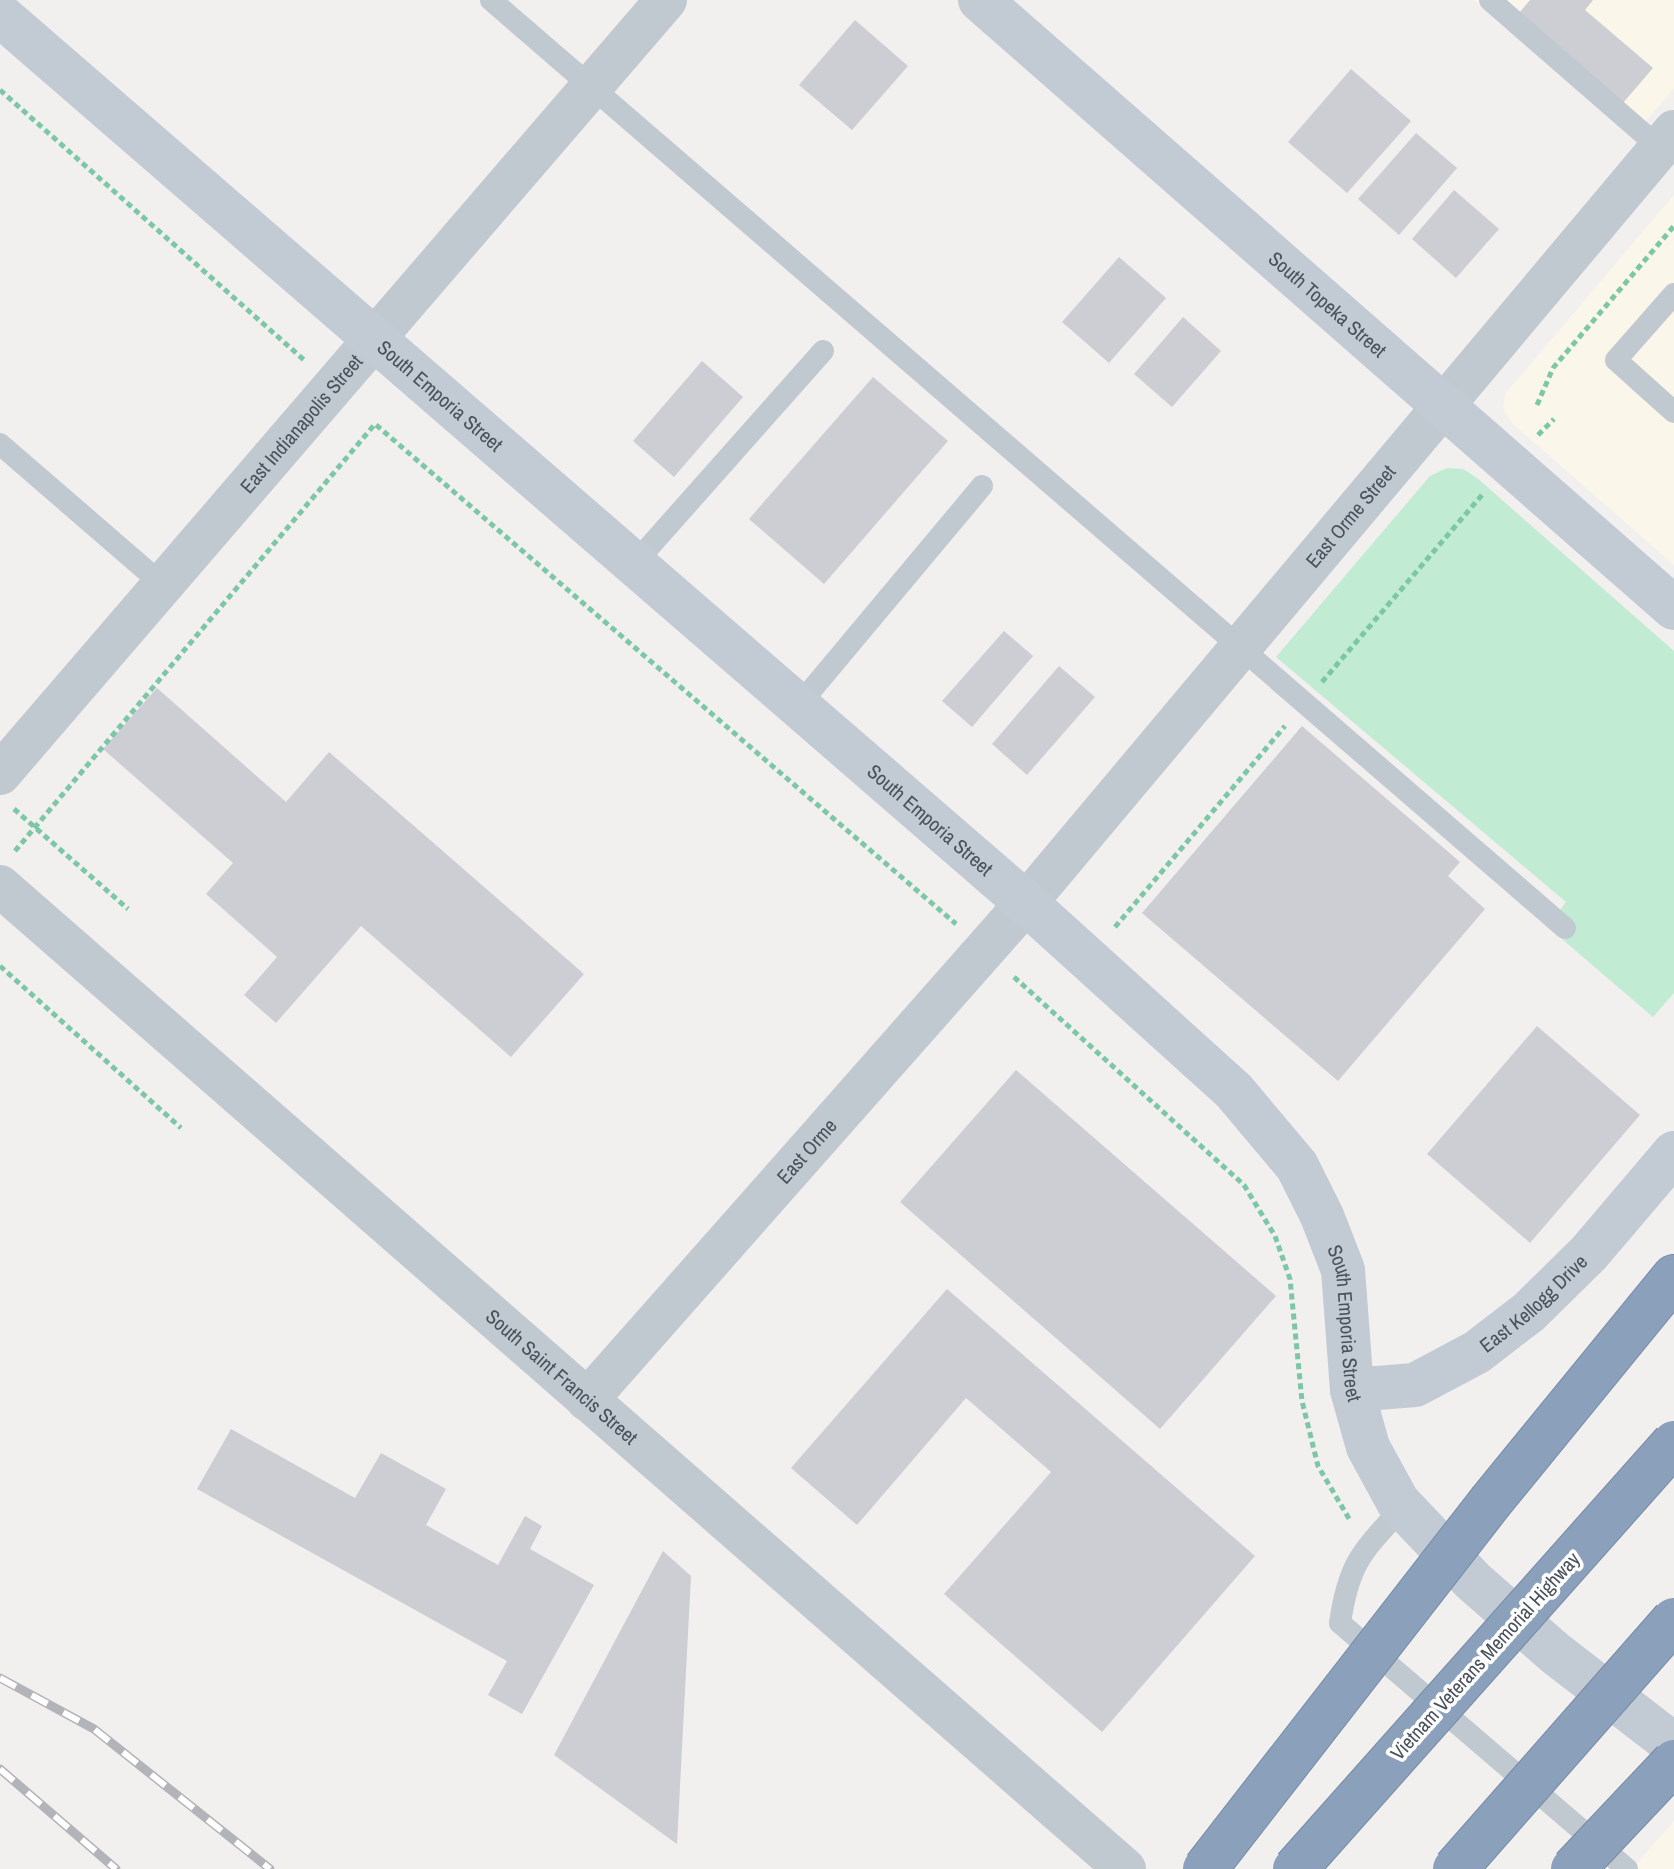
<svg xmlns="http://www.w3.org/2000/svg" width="1674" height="1869" viewBox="0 0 1674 1869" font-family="'Archivo Narrow',sans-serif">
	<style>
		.commercial { fill: #fbf6ea }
		.green { fill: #c1ebd3 }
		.building { fill: #ccced3 }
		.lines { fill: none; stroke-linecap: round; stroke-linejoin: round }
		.highway-casing { stroke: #768ba6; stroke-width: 46 }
		.path { stroke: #7cc7a5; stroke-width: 5; stroke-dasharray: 6 4; stroke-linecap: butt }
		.lane { stroke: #c1c9d0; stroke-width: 22 }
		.street { stroke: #c1c9d0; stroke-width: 42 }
		.secondary { stroke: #c2cad4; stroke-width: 44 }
		.highway { stroke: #8ba0ba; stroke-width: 44 }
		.rail-casing { stroke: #b2b4b9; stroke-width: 9 }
		.rail { stroke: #fff; stroke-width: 6; stroke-dasharray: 18; stroke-linecap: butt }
		.highway-bridge-casing { stroke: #768ba6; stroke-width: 46; stroke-linecap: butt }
		.highway-bridge { stroke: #8ba0ba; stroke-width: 44 }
		.labels { text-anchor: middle; stroke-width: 7; stroke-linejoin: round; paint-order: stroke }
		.street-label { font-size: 20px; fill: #49525b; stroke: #fff }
	</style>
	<rect width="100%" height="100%" fill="#f2efef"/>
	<!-- commercial -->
	<path class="commercial" d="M1474,0H1674V88L1633,136Z
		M1674,195V565L1512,423L1503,409L1505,394Z
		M1674,1821V1869H1632Z"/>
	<!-- green -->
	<path class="green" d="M1447,468L1463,469L1477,478L1674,651V993L1653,1017L1548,927L1566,902L1276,657L1430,476Z"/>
	<!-- building -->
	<path class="building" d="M1530,0H1593L1585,10L1653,68L1623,103L1519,13Z
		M855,20L908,66L852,130L799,85Z
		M1351,69L1411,121L1347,193L1288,142Z
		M1416,133L1457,168L1399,235L1358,199Z
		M1454,190L1499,229L1456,278L1412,239Z
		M1119,257L1166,298L1109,363L1062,322Z
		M1183,317L1221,351L1172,407L1134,374Z
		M702,361L743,397L674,477L633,441Z
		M873,377L948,441L824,584L749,519Z
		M1004,631L1033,656L972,727L942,701Z
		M1059,666L1095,697L1027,775L992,744Z
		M157,688L286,802L329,752L584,974L511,1057L361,926L276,1023L244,995L277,957L206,894L233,863L103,749Z
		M1302,726L1460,862L1448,876L1485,909L1338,1081L1142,913Z
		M1537,1026L1640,1115L1530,1243L1427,1154Z
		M1016,1070L1276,1296L1160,1429L900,1202Z
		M947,1289L1255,1556L1102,1732L944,1594L1051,1472L966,1398L857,1525L791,1468Z
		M231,1429L355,1498L381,1453L446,1489L426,1525L498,1565L525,1516L542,1526L530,1549L594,1585L522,1714L488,1695L507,1661L197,1489Z
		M663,1551L691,1576L677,1844L554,1755Z"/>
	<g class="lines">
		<defs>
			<path id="highway" d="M1491,1501L1674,1277"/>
		</defs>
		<!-- highway casing -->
		<use href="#highway" class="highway-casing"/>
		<!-- path -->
		<path class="path" d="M0,90L304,360
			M1537,405L1553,368L1674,226
			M1538,435L1554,419
			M1322,682L1482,495
			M14,809L128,909
			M15,851L375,424L956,924
			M1115,927L1285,726
			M0,966L181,1128
			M1014,977L1244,1185L1275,1236L1290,1279L1302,1401L1318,1466L1351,1522"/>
		<!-- lane -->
		<path class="lane" d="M491,0L1565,928
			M1490,0L1660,148
			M1674,294L1616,360L1674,412
			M0,444L163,585
			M634,564L823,351
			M798,706L982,486
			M1403,1507C1363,1551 1349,1561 1340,1623L1627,1869"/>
		<!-- street -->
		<g class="street">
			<path id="s1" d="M0,774L666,0"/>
			<path id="s2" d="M0,886L1125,1869"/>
			<path id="s3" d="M587,1400L1026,903L1674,131"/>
		</g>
		<!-- secondary -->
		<g class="secondary">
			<path id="s4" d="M980,0L1674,608"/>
			<path id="s5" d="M0,15L1026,903L1234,1091L1297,1166L1322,1216L1343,1270L1352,1390L1368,1447L1398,1502L1473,1581L1555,1653L1674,1745"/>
			<path id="s6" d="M1352,1390L1415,1385L1477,1352L1529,1312L1589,1253L1674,1153"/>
		</g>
		<!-- highway -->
		<use href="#highway" class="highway"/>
		<defs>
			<path id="rail" d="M0,1678L94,1729L270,1869
				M0,1769L116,1869"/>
		</defs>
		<!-- rail casing -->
		<use href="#rail" class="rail-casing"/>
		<!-- rail -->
		<use href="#rail" class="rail"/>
		<defs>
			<path id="highway-bridge" d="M1205,1869L1491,1501
				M1295,1869L1674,1443
				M1455,1869L1674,1620
				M1573,1869L1674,1762"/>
		</defs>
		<!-- highway-bridge casing -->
		<use href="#highway-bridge" class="highway-bridge-casing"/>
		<!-- highway-bridge -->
		<use href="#highway-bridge" class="highway-bridge"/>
	</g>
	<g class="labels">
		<!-- street labels -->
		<g class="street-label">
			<text dy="7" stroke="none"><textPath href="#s4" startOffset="462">South Topeka Street</textPath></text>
			<text dy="7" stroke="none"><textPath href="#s5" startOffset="582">South Emporia Street</textPath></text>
			<text dy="7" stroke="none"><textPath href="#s1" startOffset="462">East Indianapolis Street</textPath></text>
			<text dy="7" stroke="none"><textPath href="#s3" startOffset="1168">East Orme Street</textPath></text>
			<text dy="7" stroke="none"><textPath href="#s5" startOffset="1230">South Emporia Street</textPath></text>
			<text dy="7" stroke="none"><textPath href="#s3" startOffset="332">East Orme</textPath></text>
			<text dy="7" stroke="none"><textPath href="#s6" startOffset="208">East Kellogg Drive</textPath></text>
			<text dy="7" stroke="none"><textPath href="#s5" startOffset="1902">South Emporia Street</textPath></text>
			<text dy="7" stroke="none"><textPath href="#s2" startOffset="746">South Saint Francis Street</textPath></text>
			<text transform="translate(1485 1656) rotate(-48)" y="7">Vietnam Veterans Memorial Highway</text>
		</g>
	</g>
</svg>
